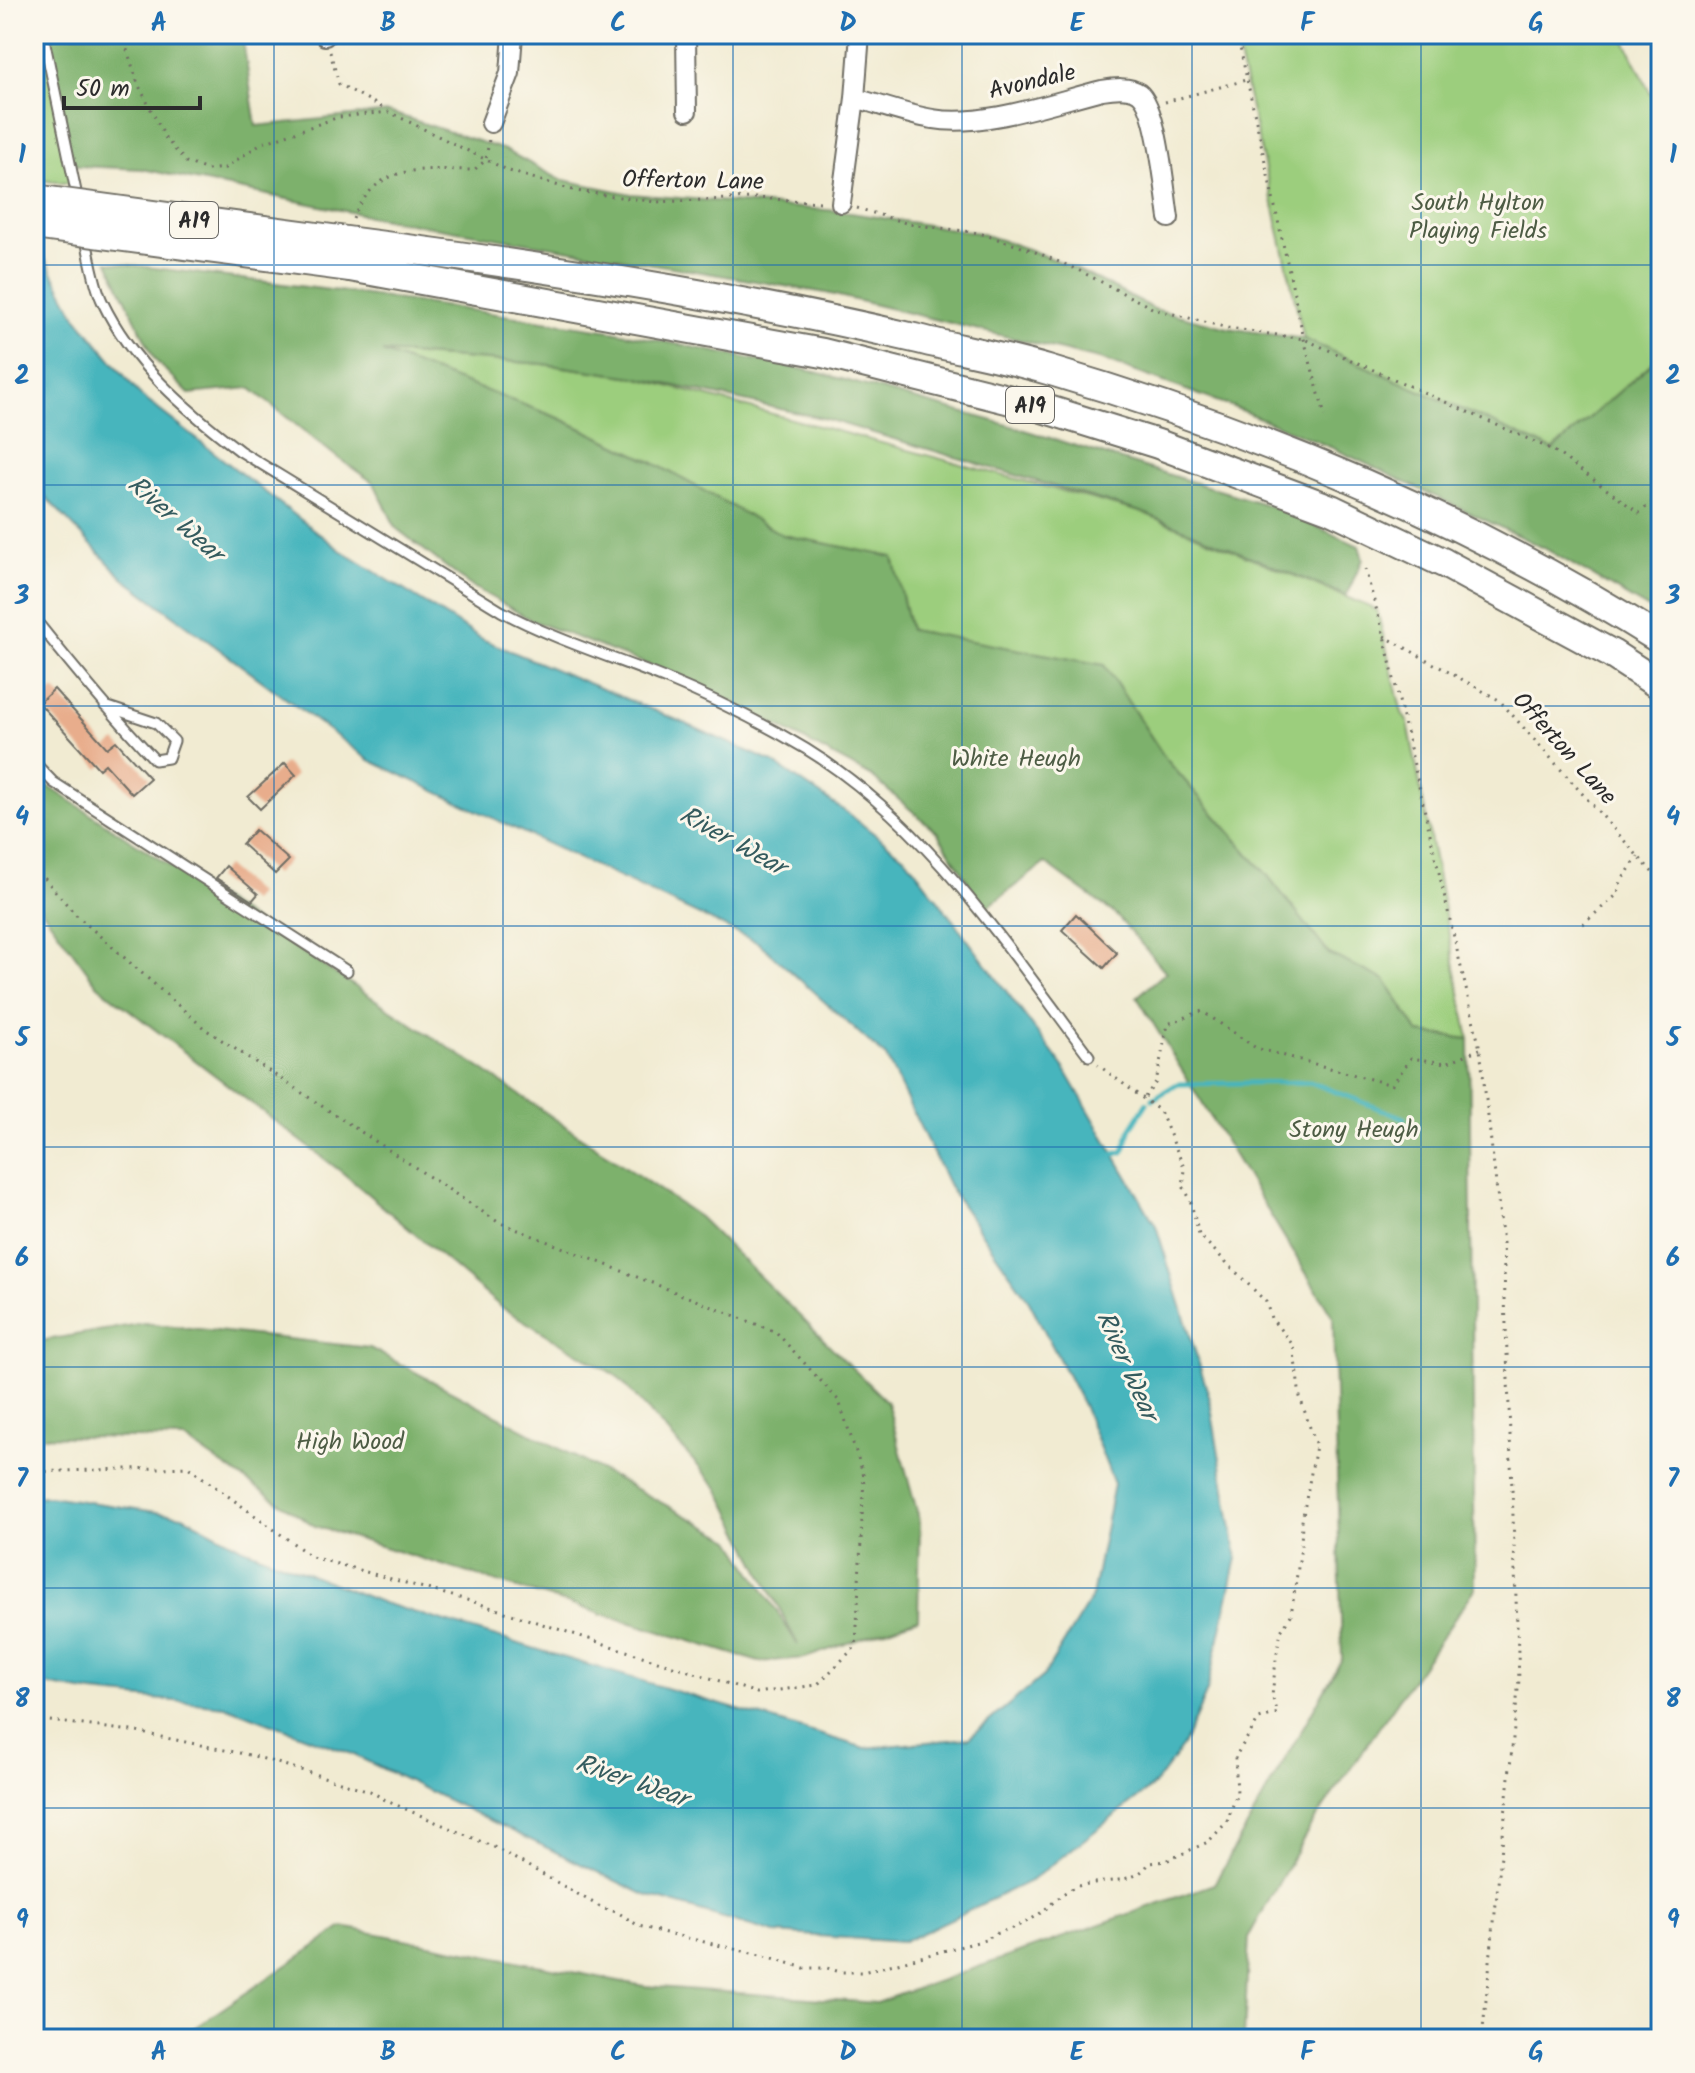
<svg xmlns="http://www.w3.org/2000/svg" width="1695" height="2073" viewBox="0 0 1695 2073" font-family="Kalam,sans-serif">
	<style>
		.green { fill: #9cce7d; stroke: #647c54; stroke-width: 2 }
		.forest { fill: #7db16c; stroke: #546e4c; stroke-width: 2 }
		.water { fill: #46b5bd; stroke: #387074; stroke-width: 2 }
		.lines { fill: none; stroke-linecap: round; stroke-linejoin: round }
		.stream { stroke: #46b5bd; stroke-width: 5 }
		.building { fill: #e8ad8c }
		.service-casing { stroke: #706e65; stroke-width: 13 }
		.minor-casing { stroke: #706e65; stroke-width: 22 }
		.trunk-casing { stroke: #706e65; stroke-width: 32 }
		.path { stroke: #706e65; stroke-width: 3; stroke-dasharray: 2 6; stroke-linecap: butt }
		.service { stroke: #fff; stroke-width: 9 }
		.minor { stroke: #fff; stroke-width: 18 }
		.trunk { stroke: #fff; stroke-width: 28 }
		.trunk-bridge-casing { stroke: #706e65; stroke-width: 32; stroke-linecap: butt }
		.trunk-bridge { stroke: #fff; stroke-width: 28 }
		.grid { fill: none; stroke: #1f6fb2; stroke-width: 2; stroke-opacity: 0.55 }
		.labels { text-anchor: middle; stroke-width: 6; stroke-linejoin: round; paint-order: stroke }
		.shield { fill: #fbf7ec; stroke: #696865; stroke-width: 2 }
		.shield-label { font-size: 22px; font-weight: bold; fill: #2b2b2b }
		.street-label { font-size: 24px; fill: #2b2b2b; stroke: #fbf7ec }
		.park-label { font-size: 24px; fill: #4d5c44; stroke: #fbf7ec }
		.water-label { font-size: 26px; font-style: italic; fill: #345b5e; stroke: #fbf7ec }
		.neatline { fill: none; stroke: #1f6fb2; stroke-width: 3 }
		.grid-label { font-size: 26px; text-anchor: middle; font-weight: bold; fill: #1f6fb2 }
	</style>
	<rect width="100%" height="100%" fill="#fbf7ec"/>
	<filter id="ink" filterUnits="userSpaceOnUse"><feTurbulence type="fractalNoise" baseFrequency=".0125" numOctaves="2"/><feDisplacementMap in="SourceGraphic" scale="16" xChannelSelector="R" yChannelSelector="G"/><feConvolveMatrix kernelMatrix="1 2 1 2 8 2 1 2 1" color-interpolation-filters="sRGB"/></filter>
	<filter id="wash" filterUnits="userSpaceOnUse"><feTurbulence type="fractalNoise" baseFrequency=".006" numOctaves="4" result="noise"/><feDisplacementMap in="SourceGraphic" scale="32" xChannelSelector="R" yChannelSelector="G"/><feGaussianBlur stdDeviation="1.8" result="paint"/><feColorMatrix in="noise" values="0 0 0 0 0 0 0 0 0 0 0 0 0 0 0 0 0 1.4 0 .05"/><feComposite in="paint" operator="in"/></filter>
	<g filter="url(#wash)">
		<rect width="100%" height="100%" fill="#f1ebd2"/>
		<!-- green -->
		<path class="green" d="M34,34H43L74,184L40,180L34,154Z
			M1234,34H1622L1661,115V355L1553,450L1304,339Z
			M378,352L543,364L634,377L1144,513L1377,610L1402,713L1408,723L1469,1039L1419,1033L1385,980L1329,954L1268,876L1165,758L1104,665L910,630L893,557L783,535L650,461L559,418Z"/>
		<!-- forest -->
		<path class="forest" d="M43,34H242L256,126L389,112L505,150L559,179L631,194L838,211L979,233L1028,249L1076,269L1154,309L1228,328L1304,339L1553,450L1661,355V616L1544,548L1335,449L1233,407L1103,360L826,293L374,217L142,169L79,166L69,161Z
			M108,262L346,292L612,331L816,372L1008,425L1274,507L1359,546L1363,559L1346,596L1144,513L826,419L634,377L543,364L382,352L559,418L650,461L783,535L893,557L910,630L1104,665L1165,758L1268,876L1329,954L1385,980L1419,1033L1469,1039L1475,1589L1310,1827L1249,1936L1244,2039H452L439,2033L406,2039H178L343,1927L644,1986L876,2003L1214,1884L1342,1659L1333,1317L1137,997L1166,972L1115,914L1045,863L985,909L937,832L871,776L733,702L667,672L533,621L468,584L396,528L374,483L338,458L250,388L189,394L155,360Z
			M34,777L480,1068L699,1217L887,1402L920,1522L918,1619L805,1658L759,1662L315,1526L184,1439L34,1436V1342L144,1323L370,1348L732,1540L798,1645L718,1488L618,1377L501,1307L343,1173L98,986L34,899Z"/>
		<!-- water -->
		<path class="water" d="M34,239L77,318L141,396L340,550L484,640L684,723L772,762L846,812L907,859L1064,1068L1156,1226L1209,1396L1237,1558L1207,1691L1183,1746L1153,1786L1032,1880L903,1942L775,1933L645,1895L352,1754L225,1706L93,1693L34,1683V1497L49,1496L183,1516L241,1547L383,1603L865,1748L969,1738L1044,1675L1092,1597L1114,1484L1083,1405L1029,1301L951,1190L886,1057L759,943L369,760L123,578L34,485Z"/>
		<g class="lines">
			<!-- stream -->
			<path class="stream" d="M1153,1099L1177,1084L1310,1082L1404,1118
				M1111,1155L1123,1152L1131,1128L1147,1103"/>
		</g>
		<g id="blocks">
			<!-- building -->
			<path class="building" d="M54,689L107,748L116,741L150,778L132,794L105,764L99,769L39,703Z
				M285,763L296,775L260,809L248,797Z
				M255,830L289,860L275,874L242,844Z
				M226,866L258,894L252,901L216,878Z
				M1076,914L1117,953L1104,968L1062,930Z"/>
		</g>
	</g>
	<g filter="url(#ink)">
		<use href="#blocks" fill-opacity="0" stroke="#706e65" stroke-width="2"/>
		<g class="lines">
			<defs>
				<path id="service" d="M43,34L78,201
					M85,235C90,256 93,281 102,301C132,364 185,409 240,451L501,611C553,639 609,656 664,678C712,698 761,722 806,749C926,822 1006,946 1089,1056
					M34,618C73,667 112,715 155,760L168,758L174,741L156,723L105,706
					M34,762L53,782L347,971"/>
				<path id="minor" d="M325,34V36
					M686,34L687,111
					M855,98C881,105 907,115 933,119C983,128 1053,102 1102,90C1114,88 1129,86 1139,93C1158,107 1165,193 1169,218
					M491,123L510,73L513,34
					M841,203L855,98L860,34"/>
				<path id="trunk" d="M354,242C542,266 729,295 914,338C958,349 1004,357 1048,370C1263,433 1471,520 1661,640
					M350,267L823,353L1039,407L1158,444L1331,509L1444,563L1612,654L1661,686"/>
			</defs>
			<!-- service casing -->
			<use href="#service" class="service-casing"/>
			<!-- minor casing -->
			<use href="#minor" class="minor-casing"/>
			<!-- trunk casing -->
			<use href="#trunk" class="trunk-casing"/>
			<!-- path -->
			<path class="path" d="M122,34L138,84L166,139L186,162L207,170L225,168L260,144L339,117L389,112L509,171L576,191L656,202L755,198L822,202
				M1237,34L1304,339L1325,416
				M330,52L339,84L387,110
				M1165,102L1246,80
				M857,208L909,224L979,233L1028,249L1076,269L1154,309L1228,328L1304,339L1553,450L1639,513L1661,495
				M353,219C377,161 421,170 474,170L486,160L489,139
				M1365,569L1384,636L1480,1049L1503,1243L1519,1680L1482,2039
				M1384,636L1499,700L1661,882
				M34,866L75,914L205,1029L498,1222L776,1332L839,1401L864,1476L856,1646L817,1685L757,1693L474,1602L312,1557L188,1467L34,1472
				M1583,924L1618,894L1621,881L1638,857
				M1145,1097L1156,1082L1168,1024L1202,1011L1256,1048L1392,1085L1411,1058L1446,1063L1480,1049
				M34,1719L132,1731L254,1756L370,1791L387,1801L496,1848L604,1909L617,1912L639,1926L666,1933L773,1958L804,1968H827L840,1972H863L989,1939L991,1935C1008,1930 1029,1923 1043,1911C1052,1904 1061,1894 1073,1888C1095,1878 1135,1887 1149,1863L1166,1861L1208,1842L1227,1822L1237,1793L1235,1757L1259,1719L1278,1713L1272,1696L1277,1651L1281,1631L1291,1615L1301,1547L1302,1521L1316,1446L1300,1397L1293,1345L1271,1318L1266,1302L1199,1235L1190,1199L1183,1186L1185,1170L1160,1111L1098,1065"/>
			<!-- service -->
			<use href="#service" class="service"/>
			<!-- minor -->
			<use href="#minor" class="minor"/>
			<!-- trunk -->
			<use href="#trunk" class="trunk"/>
			<defs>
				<path id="trunk-bridge" d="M34,199L354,242
					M34,225L350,267"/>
			</defs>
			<!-- trunk-bridge casing -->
			<use href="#trunk-bridge" class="trunk-bridge-casing"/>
			<!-- trunk-bridge -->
			<use href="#trunk-bridge" class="trunk-bridge"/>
		</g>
	</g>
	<!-- grid -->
	<path class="grid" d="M274,34V2039M503,34V2039M733,34V2039M962,34V2039M1192,34V2039M1421,34V2039M34,265H1661M34,485H1661M34,706H1661M34,926H1661M34,1147H1661M34,1367H1661M34,1588H1661M34,1808H1661"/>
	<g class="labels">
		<!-- shield labels -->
		<g class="shield">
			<rect x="170" y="202" width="48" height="36" rx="6"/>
			<rect x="1006" y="387" width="48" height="36" rx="6"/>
		</g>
		<g class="shield-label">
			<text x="194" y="228">A19</text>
			<text x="1030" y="413">A19</text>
		</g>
		<!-- street labels -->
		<g class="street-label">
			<text transform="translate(1032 81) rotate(-13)" y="8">Avondale</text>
			<text transform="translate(693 180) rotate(1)" y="8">Offerton Lane</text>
			<text transform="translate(1565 748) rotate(48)" y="8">Offerton Lane</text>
		</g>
		<!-- park labels -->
		<g class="park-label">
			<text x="1478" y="210">South Hylton<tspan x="1478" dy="28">Playing Fields</tspan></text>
			<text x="1016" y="766">White Heugh</text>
			<text x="1354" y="1137">Stony Heugh</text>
			<text x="350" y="1449">High Wood</text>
		</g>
		<!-- water labels -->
		<g class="water-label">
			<text transform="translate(176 518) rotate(41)" y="9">River Wear</text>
			<text transform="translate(733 840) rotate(29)" y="9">River Wear</text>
			<text transform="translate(1128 1365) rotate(66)" y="9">River Wear</text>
			<text transform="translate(632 1780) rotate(19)" y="9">River Wear</text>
		</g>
	</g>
	<!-- margin -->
	<rect width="1695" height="2073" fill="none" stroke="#fbf7ec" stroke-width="88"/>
	<!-- scale -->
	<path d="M64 96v12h136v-12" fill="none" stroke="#2b2b2b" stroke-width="4"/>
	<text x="76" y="96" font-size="24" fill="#2b2b2b" stroke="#fbf7ec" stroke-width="6" paint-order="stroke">50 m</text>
	<rect x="44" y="44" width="1607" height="1985" class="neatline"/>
	<g class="grid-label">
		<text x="159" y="31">A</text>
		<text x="388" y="31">B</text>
		<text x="618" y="31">C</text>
		<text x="848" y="31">D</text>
		<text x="1077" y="31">E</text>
		<text x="1307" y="31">F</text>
		<text x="1536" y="31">G</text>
		<text x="22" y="163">1</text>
		<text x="1673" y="163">1</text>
		<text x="22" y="384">2</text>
		<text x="1673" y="384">2</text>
		<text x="22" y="604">3</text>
		<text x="1673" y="604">3</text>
		<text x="22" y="825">4</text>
		<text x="1673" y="825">4</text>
		<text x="22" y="1046">5</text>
		<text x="1673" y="1046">5</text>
		<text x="22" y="1266">6</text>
		<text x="1673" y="1266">6</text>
		<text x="22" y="1487">7</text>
		<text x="1673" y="1487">7</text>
		<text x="22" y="1707">8</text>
		<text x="1673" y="1707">8</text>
		<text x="22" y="1928">9</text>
		<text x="1673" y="1928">9</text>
		<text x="159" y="2060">A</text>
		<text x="388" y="2060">B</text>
		<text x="618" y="2060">C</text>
		<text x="848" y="2060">D</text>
		<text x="1077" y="2060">E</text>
		<text x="1307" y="2060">F</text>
		<text x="1536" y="2060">G</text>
	</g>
</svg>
